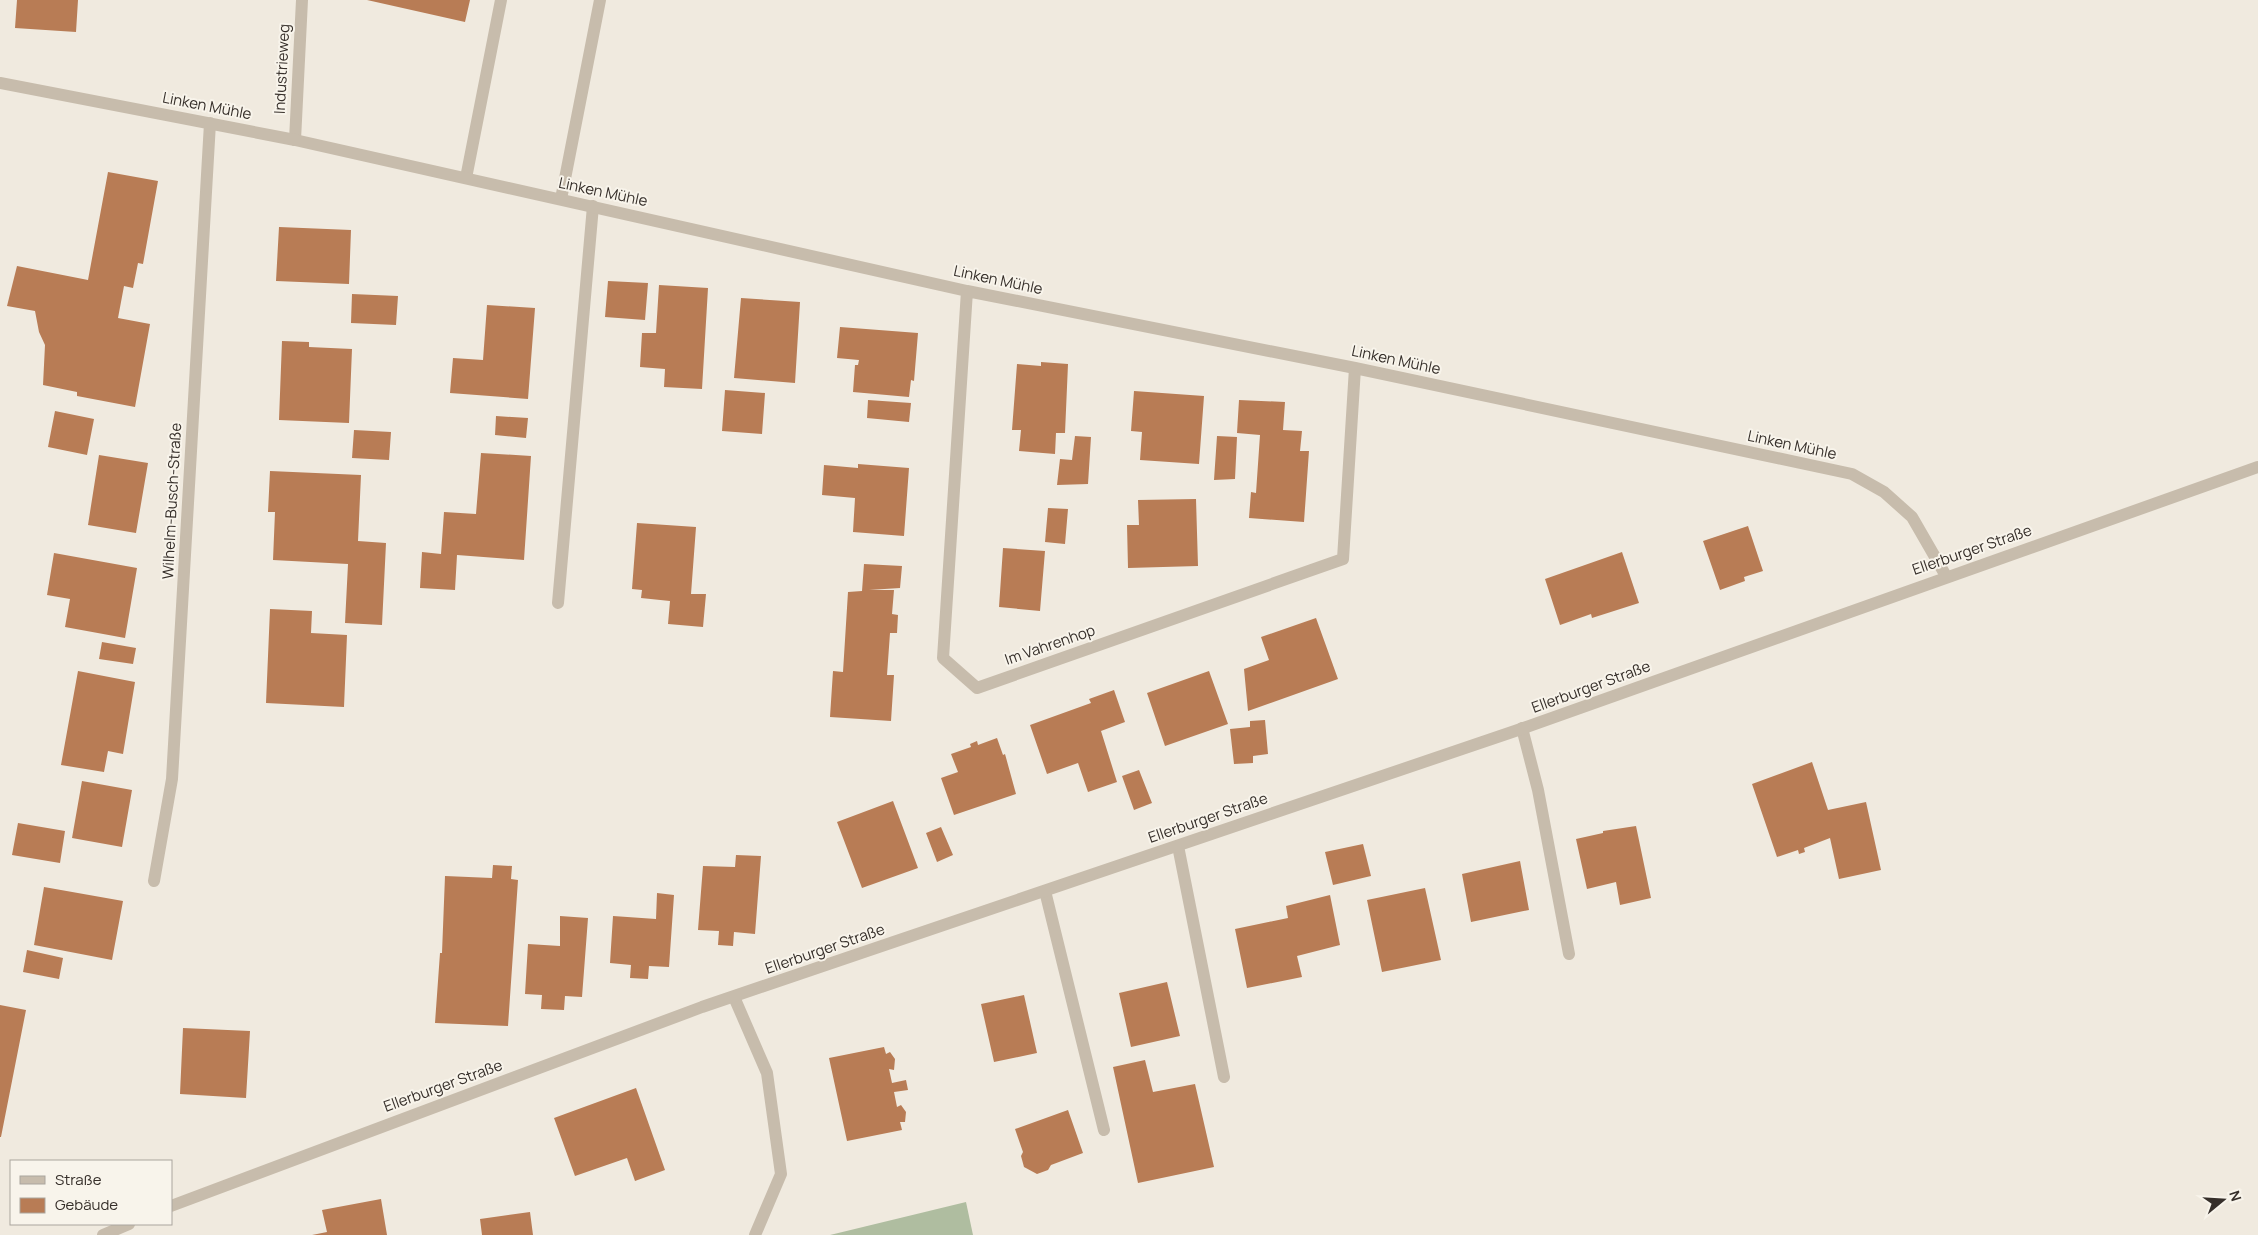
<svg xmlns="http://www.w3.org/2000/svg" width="2258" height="1235" viewBox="0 0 2258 1235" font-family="Manrope,sans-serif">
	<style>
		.green { fill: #afbda0 }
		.building { fill: #b87c55 }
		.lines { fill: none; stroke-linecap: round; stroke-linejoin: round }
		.service { stroke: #c7bcac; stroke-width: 12 }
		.minor { stroke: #c7bcac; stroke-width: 12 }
		.labels { text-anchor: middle; stroke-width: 4; stroke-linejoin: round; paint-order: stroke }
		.street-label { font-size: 15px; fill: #362f2a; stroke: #f8f4eb }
	</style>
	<rect width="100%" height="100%" fill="#f0eadf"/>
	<!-- green -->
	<path class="green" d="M966,1202L973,1235H830Z"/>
	<!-- building -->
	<path class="building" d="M17,0H78L76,32L15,28Z
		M367,0H470L465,22Z
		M108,172L158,181L143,264L138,263L133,288L124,286L118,318L150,324L135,407L77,396V392L43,385L45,345L39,332L35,311L7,306L17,266L88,280Z
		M279,227L351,230L349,284L276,281Z
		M608,281L648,283L645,320L605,317Z
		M659,285L708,288L702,389L664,387L665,369L640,367L642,333H656Z
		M352,294L398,296L396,325L351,323Z
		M741,298L800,302L795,383L734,378Z
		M487,305L535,308L528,399L450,393L453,358L483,360Z
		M840,327L918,333L914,381L911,380L909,397L853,392L855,365H858L859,360L837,358Z
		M282,341L309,342V347L352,349L349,423L279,420Z
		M1041,362L1068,364L1065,433H1056L1055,454L1019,451L1021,430H1012L1017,364L1041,366Z
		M725,390L765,393L762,434L722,431Z
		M1134,391L1204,396L1199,464L1140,460L1142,432L1131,431Z
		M868,400L911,403L909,422L867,418Z
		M1239,400L1285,402L1283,430L1302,431L1300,451H1309L1304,522L1249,518L1251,492L1256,493L1260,435L1237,433Z
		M55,411L94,419L87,455L48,447Z
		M496,416L528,418L526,438L495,435Z
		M354,430L391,432L389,460L352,458Z
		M1075,436L1091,437L1088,484L1057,485L1060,459L1072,460Z
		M1217,436L1237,437L1235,479L1214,480Z
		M481,453L531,456L524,560L457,555L455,590L420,588L422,552L441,554L444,512L476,514Z
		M99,455L148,463L136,533L88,525Z
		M858,464L909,468L904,536L853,532L855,498L822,495L824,465L858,468Z
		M270,471L361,475L358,541L386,543L382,625L345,623L348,564L273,560L275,512H268Z
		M1196,499L1198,566L1128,568L1127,525H1139L1138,500Z
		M1048,508L1068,509L1065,544L1045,542Z
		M637,523L696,527L691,594H706L703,627L668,624L670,601L641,598L642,590L632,589Z
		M1748,526L1763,571L1744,577L1745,581L1720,590L1703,541Z
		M1003,548L1045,551L1040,611L999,607Z
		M1622,552L1639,603L1592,618L1591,614L1560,625L1545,579Z
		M54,553L137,568L125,638L65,627L70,599L47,595Z
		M864,564L902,566L900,588L869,590H894L892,614L898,615L897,633H890L887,675H894L891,721L830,717L833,671L843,672L848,592L862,591Z
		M270,609L312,611L311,633L347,635L344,707L266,703Z
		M1316,618L1338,679L1248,711L1244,669L1269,660L1261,637Z
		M102,642L136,648L133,664L99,659Z
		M78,671L135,682L123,754L108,751L104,772L61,765Z
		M1209,671L1228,724L1165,746L1147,693Z
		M1114,690L1125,722L1101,731L1117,782L1088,792L1078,763L1047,774L1030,725L1091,703L1089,699Z
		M1265,720L1268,754L1253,756V763L1234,764L1230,729L1250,727V721Z
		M997,738L1003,755L1005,754L1016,794L954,815L941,778L958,772L951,754L971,747L970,744L977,741L978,745Z
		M1812,762L1828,810L1866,802L1881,870L1839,879L1830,838L1804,848L1805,852L1799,854L1798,850L1777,857L1752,784Z
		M1139,770L1152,803L1134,810L1122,776Z
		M82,781L132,790L122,847L72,838Z
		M893,801L918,868L862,888L837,822Z
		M18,823L65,831L60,863L12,855Z
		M1636,826L1651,898L1620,905L1616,882L1587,889L1576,839L1603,833V831Z
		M941,827L953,855L937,862L926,833Z
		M1363,844L1371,876L1333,885L1325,852Z
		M736,855L761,856L755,934L734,932L733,946L718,945L719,931L698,930L703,866L735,867Z
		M1520,861L1529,910L1471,922L1462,874Z
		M493,865L512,866L511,879L518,880L508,1026L435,1023L440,953H442L445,876L492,878Z
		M44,887L123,901L112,960L34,945Z
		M1425,888L1441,960L1382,972L1367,900Z
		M657,893L674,895L669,967L649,966L648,979L630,978L631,965L610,963L613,916L656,919Z
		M1330,895L1340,945L1297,956L1302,977L1247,988L1235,929L1288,918L1286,906Z
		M560,916L588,918L582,997L565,996L564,1010L541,1009L542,995L525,994L528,944L560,946Z
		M27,950L63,958L59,979L23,972Z
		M1167,982L1180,1036L1131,1047L1119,993Z
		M1024,995L1037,1053L994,1062L981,1004Z
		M0,1005L26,1010L1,1137H0Z
		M183,1028L250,1031L246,1098L180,1094Z
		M884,1047L886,1054L890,1052L895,1059L894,1070L889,1069L892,1083L906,1080L908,1090L894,1092L897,1107L901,1105L906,1112L905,1122H900L902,1130L847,1141L829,1058Z
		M1145,1060L1153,1092L1195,1084L1214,1167L1138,1183L1113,1067Z
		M636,1088L665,1170L635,1181L627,1158L575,1176L554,1118Z
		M1068,1110L1083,1153L1051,1165L1048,1170L1037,1174L1024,1167L1021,1156L1023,1152L1015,1129Z
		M381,1199L387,1235H312L327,1232L322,1210Z
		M530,1212L533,1235H482L480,1219Z"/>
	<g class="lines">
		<!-- service -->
		<path class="service" d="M295,140L302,0
			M466,178L501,0
			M561,199L600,0
			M558,603L593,206
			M1522,728L1538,790L1569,954
			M1178,846L1224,1077
			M1045,891L1104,1130
			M734,997L767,1073L781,1174L755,1235"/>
		<!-- minor -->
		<path class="minor" d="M0,83L295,140L967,291L1355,368L1852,474L1884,492L1912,517L1946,576
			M967,291L943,658L977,688L1343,559L1355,368
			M154,881L172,779L210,123
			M171,1206L702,1007L1515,731L2258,467
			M103,1235L129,1224"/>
	</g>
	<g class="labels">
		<!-- street labels -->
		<g class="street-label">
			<text transform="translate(282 69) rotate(-87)" y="5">Industrieweg</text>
			<text transform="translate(207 106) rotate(11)" y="5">Linken Mühle</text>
			<text transform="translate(603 192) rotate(12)" y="5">Linken Mühle</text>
			<text transform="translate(998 280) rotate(12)" y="5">Linken Mühle</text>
			<text transform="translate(1396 360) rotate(12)" y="5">Linken Mühle</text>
			<text transform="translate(1792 445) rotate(12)" y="5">Linken Mühle</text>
			<text transform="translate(172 501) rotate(-87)" y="5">Wilhelm-Busch-Straße</text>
			<text transform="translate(1972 550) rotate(-19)" y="5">Ellerburger Straße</text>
			<text transform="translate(1050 645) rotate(-19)" y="5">Im Vahrenhop</text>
			<text transform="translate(1591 687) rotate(-20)" y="5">Ellerburger Straße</text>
			<text transform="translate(1208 818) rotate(-19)" y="5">Ellerburger Straße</text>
			<text transform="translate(825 949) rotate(-19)" y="5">Ellerburger Straße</text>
			<text transform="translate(443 1086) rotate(-20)" y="5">Ellerburger Straße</text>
		</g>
	</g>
	<!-- legend -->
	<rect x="10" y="1160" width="162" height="65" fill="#f8f4eb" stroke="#aaa59e"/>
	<rect x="20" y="1176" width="25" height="8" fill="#c7bcac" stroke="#aaa59e"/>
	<text x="55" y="1185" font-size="15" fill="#362f2a">Straße</text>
	<rect x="20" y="1198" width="25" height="15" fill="#b87c55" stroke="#aaa59e"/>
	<text x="55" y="1210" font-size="15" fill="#362f2a">Gebäude</text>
	<!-- north arrow -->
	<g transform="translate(2223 1200) rotate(72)" stroke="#f8f4eb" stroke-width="4" paint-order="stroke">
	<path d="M0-4L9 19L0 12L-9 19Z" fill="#362f2a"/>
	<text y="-8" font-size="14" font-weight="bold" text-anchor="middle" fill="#362f2a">N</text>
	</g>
</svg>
